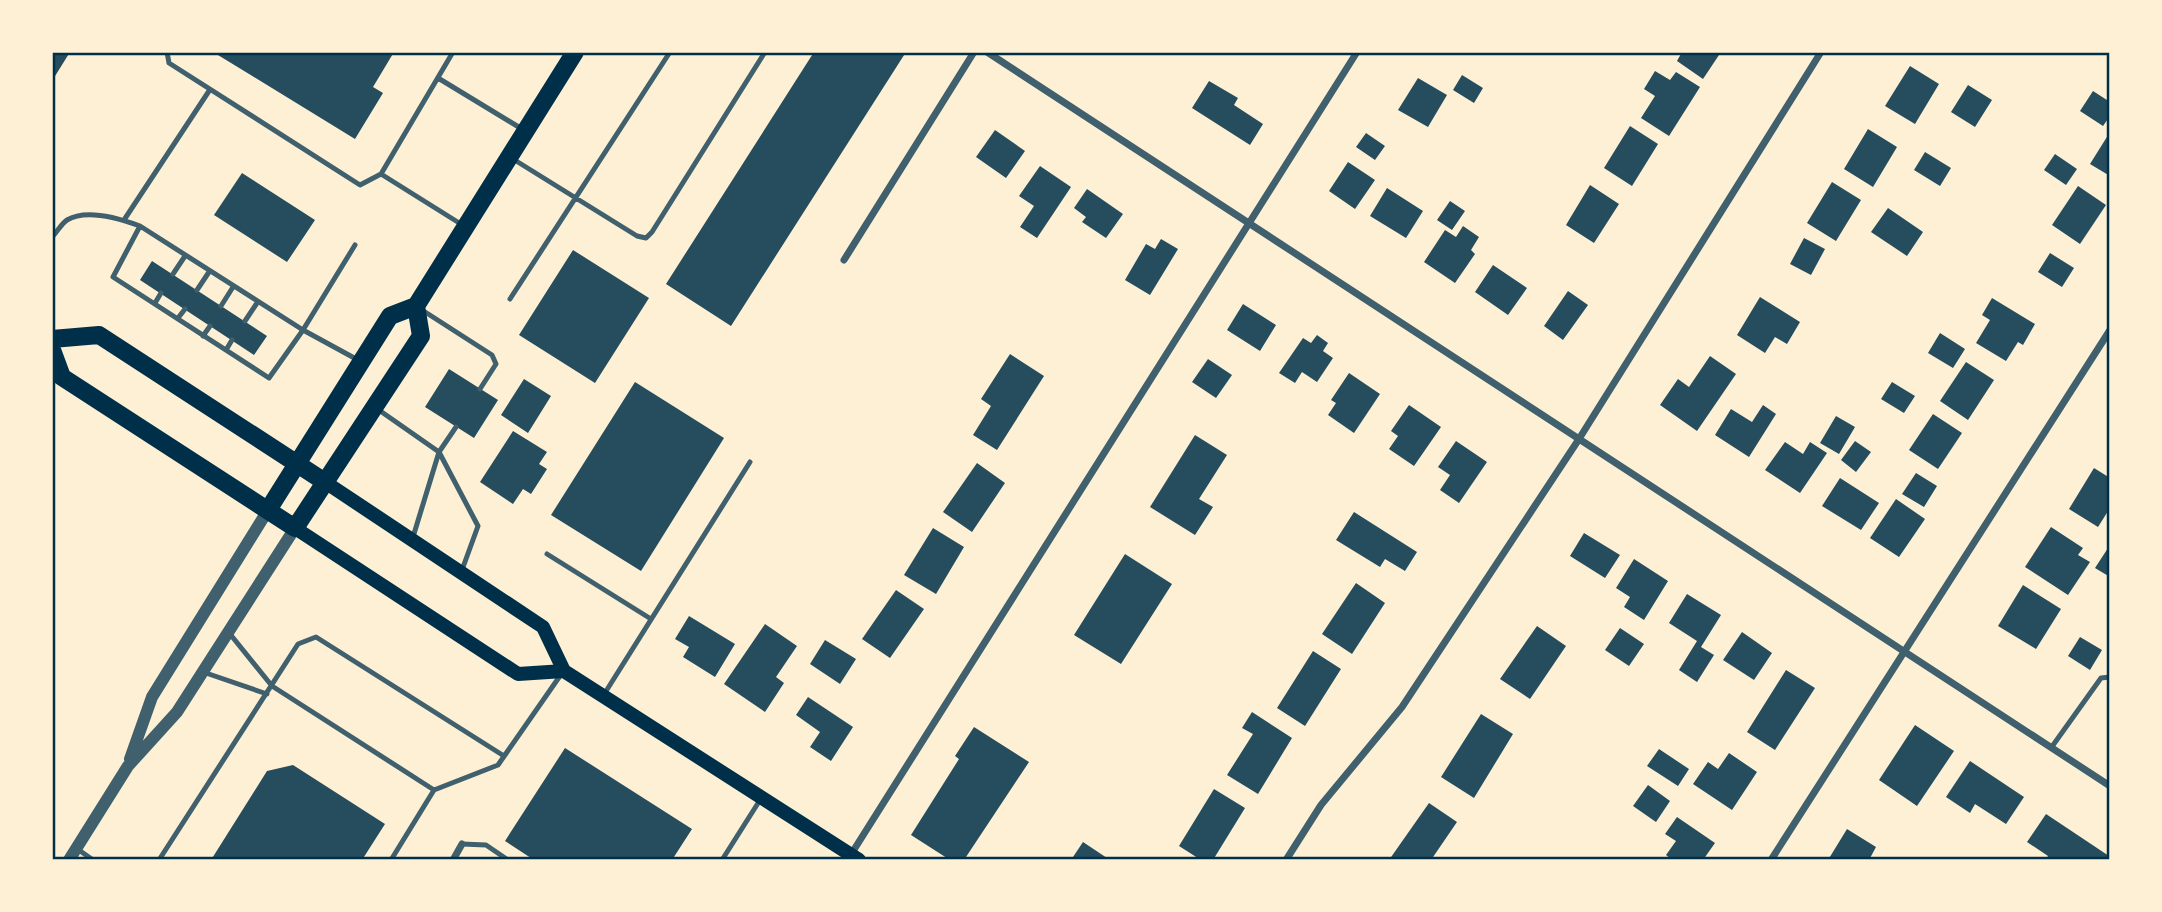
<svg xmlns="http://www.w3.org/2000/svg" width="2162" height="912" viewBox="0 0 2162 912" font-family="Poppins,sans-serif">
	<style>
		.building { fill: #264d5e }
		.lines { fill: none; stroke-linecap: round; stroke-linejoin: round }
		.service { stroke: #3f606c; stroke-width: 5 }
		.minor { stroke: #3f606c; stroke-width: 7 }
		.tertiary { stroke: #3f606c; stroke-width: 12 }
		.secondary { stroke: #003049; stroke-width: 14 }
		.primary { stroke: #003049; stroke-width: 18 }
		.neatline { fill: none; stroke: #003049; stroke-width: 2.5 }
	</style>
	<rect width="100%" height="100%" fill="#fdf0d5"/>
	<!-- building -->
	<path class="building" d="M52,52H70L52,81Z
		M213,52H394L373,87L383,93L355,139Z
		M814,52H906L731,326L666,284Z
		M1682,52H1721L1703,79L1677,61Z
		M1910,66L1939,84L1915,124L1885,106Z
		M1655,71L1670,80L1676,72L1700,87L1669,136L1641,118L1655,96L1644,89Z
		M1462,75L1483,88L1474,103L1453,90Z
		M1418,78L1447,95L1428,127L1398,110Z
		M1209,81L1238,98L1234,105L1263,124L1250,145L1192,108Z
		M1968,85L1992,100L1975,127L1951,112Z
		M2093,91L2110,102V116L2103,126L2080,111Z
		M1630,126L1658,144L1632,186L1604,168Z
		M1868,129L1897,147L1873,187L1844,169Z
		M995,130L1025,151L1006,178L976,157Z
		M2110,132V176L2090,164Z
		M1366,133L1385,146L1375,160L1356,147Z
		M1925,152L1951,168L1940,186L1914,170Z
		M2055,154L2077,169L2066,185L2044,170Z
		M1348,162L1375,180L1355,209L1329,191Z
		M1040,166L1071,187L1037,238L1020,227L1034,206L1019,196Z
		M242,173L315,220L287,262L214,215Z
		M1832,182L1861,200L1836,241L1807,223Z
		M1590,185L1619,204L1594,243L1566,225Z
		M2078,186L2106,205L2080,244L2052,225Z
		M1387,188L1423,211L1406,238L1370,216Z
		M1087,189L1123,214L1106,238L1082,222L1086,217L1074,208Z
		M1450,201L1465,211L1452,230L1437,220Z
		M1888,208L1923,232L1907,256L1871,232Z
		M1463,226L1479,237L1471,250L1475,254L1455,283L1424,262L1445,230L1456,237Z
		M1804,238L1825,249L1811,275L1790,264Z
		M1161,239L1178,249L1150,295L1125,280L1146,244L1155,249Z
		M573,250L649,298L595,383L519,335Z
		M2050,253L2074,268L2062,287L2038,272Z
		M152,261L267,336L254,355L140,280Z
		M1493,265L1527,288L1508,315L1475,292Z
		M1568,291L1588,305L1563,340L1544,326Z
		M1760,297L1800,322L1787,344L1775,337L1765,353L1737,335Z
		M1992,298L2035,324L2023,345L2018,342L2006,361L1976,343L1990,320L1982,315Z
		M1243,304L1276,325L1260,351L1227,330Z
		M1940,333L1965,349L1953,368L1928,353Z
		M1317,335L1328,343L1323,351L1333,358L1317,382L1302,372L1295,383L1279,373L1303,338L1311,343Z
		M1010,354L1044,376L997,450L973,435L991,406L981,399Z
		M1710,356L1736,374L1697,431L1660,405L1678,379L1689,387Z
		M1208,359L1232,375L1216,398L1192,382Z
		M1966,362L1994,380L1968,420L1940,401Z
		M449,369L498,400L474,438L425,407Z
		M1349,373L1380,394L1354,433L1328,415L1336,403L1331,400Z
		M524,379L551,396L528,433L501,415Z
		M635,382L724,438L641,571L551,515Z
		M1892,382L1915,396L1904,413L1881,399Z
		M1409,405L1441,427L1414,466L1389,449L1398,436L1391,431Z
		M1763,405L1776,414L1749,457L1715,435L1731,409L1752,422Z
		M1933,414L1962,433L1938,469L1909,450Z
		M1836,416L1855,427L1839,454L1820,443Z
		M513,431L547,452L539,464L547,469L531,494L523,489L513,504L480,482Z
		M1195,435L1227,455L1199,499L1213,507L1195,535L1150,507Z
		M1456,441L1487,462L1459,503L1440,490L1450,475L1438,467Z
		M1855,441L1871,452L1856,472L1841,460Z
		M1785,442L1803,454L1810,442L1827,453L1800,493L1765,470Z
		M977,463L1005,483L972,532L943,512Z
		M2094,468L2110,478V508L2098,527L2069,509Z
		M1916,473L1937,486L1924,507L1902,494Z
		M1840,478L1879,503L1861,530L1822,506Z
		M1896,499L1925,519L1899,557L1870,538Z
		M1354,512L1417,552L1405,571L1385,559L1380,567L1336,540Z
		M2051,527L2083,548L2078,555L2090,562L2068,595L2025,567Z
		M933,528L964,547L936,594L904,575Z
		M1584,533L1620,555L1605,578L1570,556Z
		M2108,548L2110,549V577L2095,568Z
		M1125,554L1172,584L1121,664L1074,635Z
		M1634,559L1668,581L1644,620L1624,607L1630,597L1616,588Z
		M1356,583L1385,603L1352,654L1322,634Z
		M2023,585L2061,609L2036,649L1998,626Z
		M896,590L924,609L890,658L862,639Z
		M1687,594L1721,615L1701,647L1714,655L1697,682L1679,670L1697,641L1669,623Z
		M689,616L735,644L715,677L683,657L689,647L675,639Z
		M765,624L797,646L776,677L784,683L765,712L724,684Z
		M1537,626L1566,646L1530,699L1500,679Z
		M1620,628L1644,644L1629,666L1605,650Z
		M1742,632L1772,653L1754,680L1723,660Z
		M2080,637L2102,650L2090,670L2068,656Z
		M825,640L856,659L840,684L810,664Z
		M1313,651L1341,669L1305,726L1277,708Z
		M1786,670L1815,688L1775,750L1747,732Z
		M808,697L853,727L831,761L810,747L820,732L796,715Z
		M1252,712L1292,738L1258,794L1227,775L1253,734L1242,728Z
		M1481,714L1513,734L1474,798L1441,777Z
		M1915,725L1954,751L1917,806L1879,780Z
		M974,727L1029,762L964,860H950L911,835L959,759L955,756Z
		M565,748L692,829L672,860H534L505,841Z
		M1659,749L1689,769L1678,786L1647,766Z
		M1729,753L1757,772L1732,810L1693,784L1708,762L1718,769Z
		M1970,761L2024,797L2006,824L1975,804L1970,813L1946,797Z
		M293,765L385,824L362,860H211L267,771Z
		M1648,785L1670,801L1656,822L1633,806Z
		M1214,789L1245,808L1213,860H1201L1179,846Z
		M1429,803L1457,822L1431,860H1389Z
		M2046,814L2109,856L2106,860H2046L2048,856L2027,842Z
		M1677,817L1715,843L1703,860H1672L1666,855L1676,841L1665,834Z
		M1847,829L1876,847L1869,860H1828Z
		M1083,842L1110,860H1071Z"/>
	<g class="lines">
		<!-- service -->
		<path class="service" d="M167,52L169,63L360,185L381,174L453,52
			M438,78L522,129
			M513,159L637,236L646,238L652,232L765,52
			M381,174L464,226
			M124,220L209,91
			M140,226L113,277L269,378L303,330L358,360
			M52,237C57,232 62,223 67,220C87,208 121,219 140,226L303,330L355,245
			M173,274L185,256
			M197,290L209,272
			M510,299L670,52
			M155,303L161,293
			M221,306L233,287
			M422,310L492,355L496,364L480,389
			M178,318L185,309
			M245,321L257,303
			M203,336L210,326
			M226,350L232,340
			M376,408L439,452L478,526L462,570
			M413,537L439,452L456,427
			M547,554L651,619
			M230,634L272,686L434,790
			M203,672L267,694
			M603,696L750,462
			M2051,748L2101,678L2110,677
			M462,844L486,845L508,860
			M76,848L93,860
			M159,860L298,644L316,637L504,756
			M391,860L434,790L498,765L562,673
			M722,860L760,800"/>
		<!-- minor -->
		<path class="minor" d="M987,52L2110,786
			M844,260L974,52
			M850,856L1357,52
			M453,860L462,844
			M1286,860L1321,805L1402,707L1579,439L1821,52
			M1771,860L2110,330"/>
		<!-- tertiary -->
		<path class="tertiary" d="M130,759L152,697L268,510
			M69,860L128,766L177,712L295,528"/>
		<!-- secondary -->
		<path class="secondary" d="M325,482L543,627L564,671L859,860
			M295,528L518,674L564,671"/>
		<!-- primary -->
		<path class="primary" d="M52,339L99,335L325,482
			M52,350L62,377L295,528L421,336L416,306
			M268,510L390,316L416,306L575,52"/>
	</g>
	<!-- border -->
	<rect width="2162" height="912" fill="none" stroke="#fdf0d5" stroke-width="108"/>
	<rect x="54" y="54" width="2054" height="804" class="neatline"/>
</svg>
